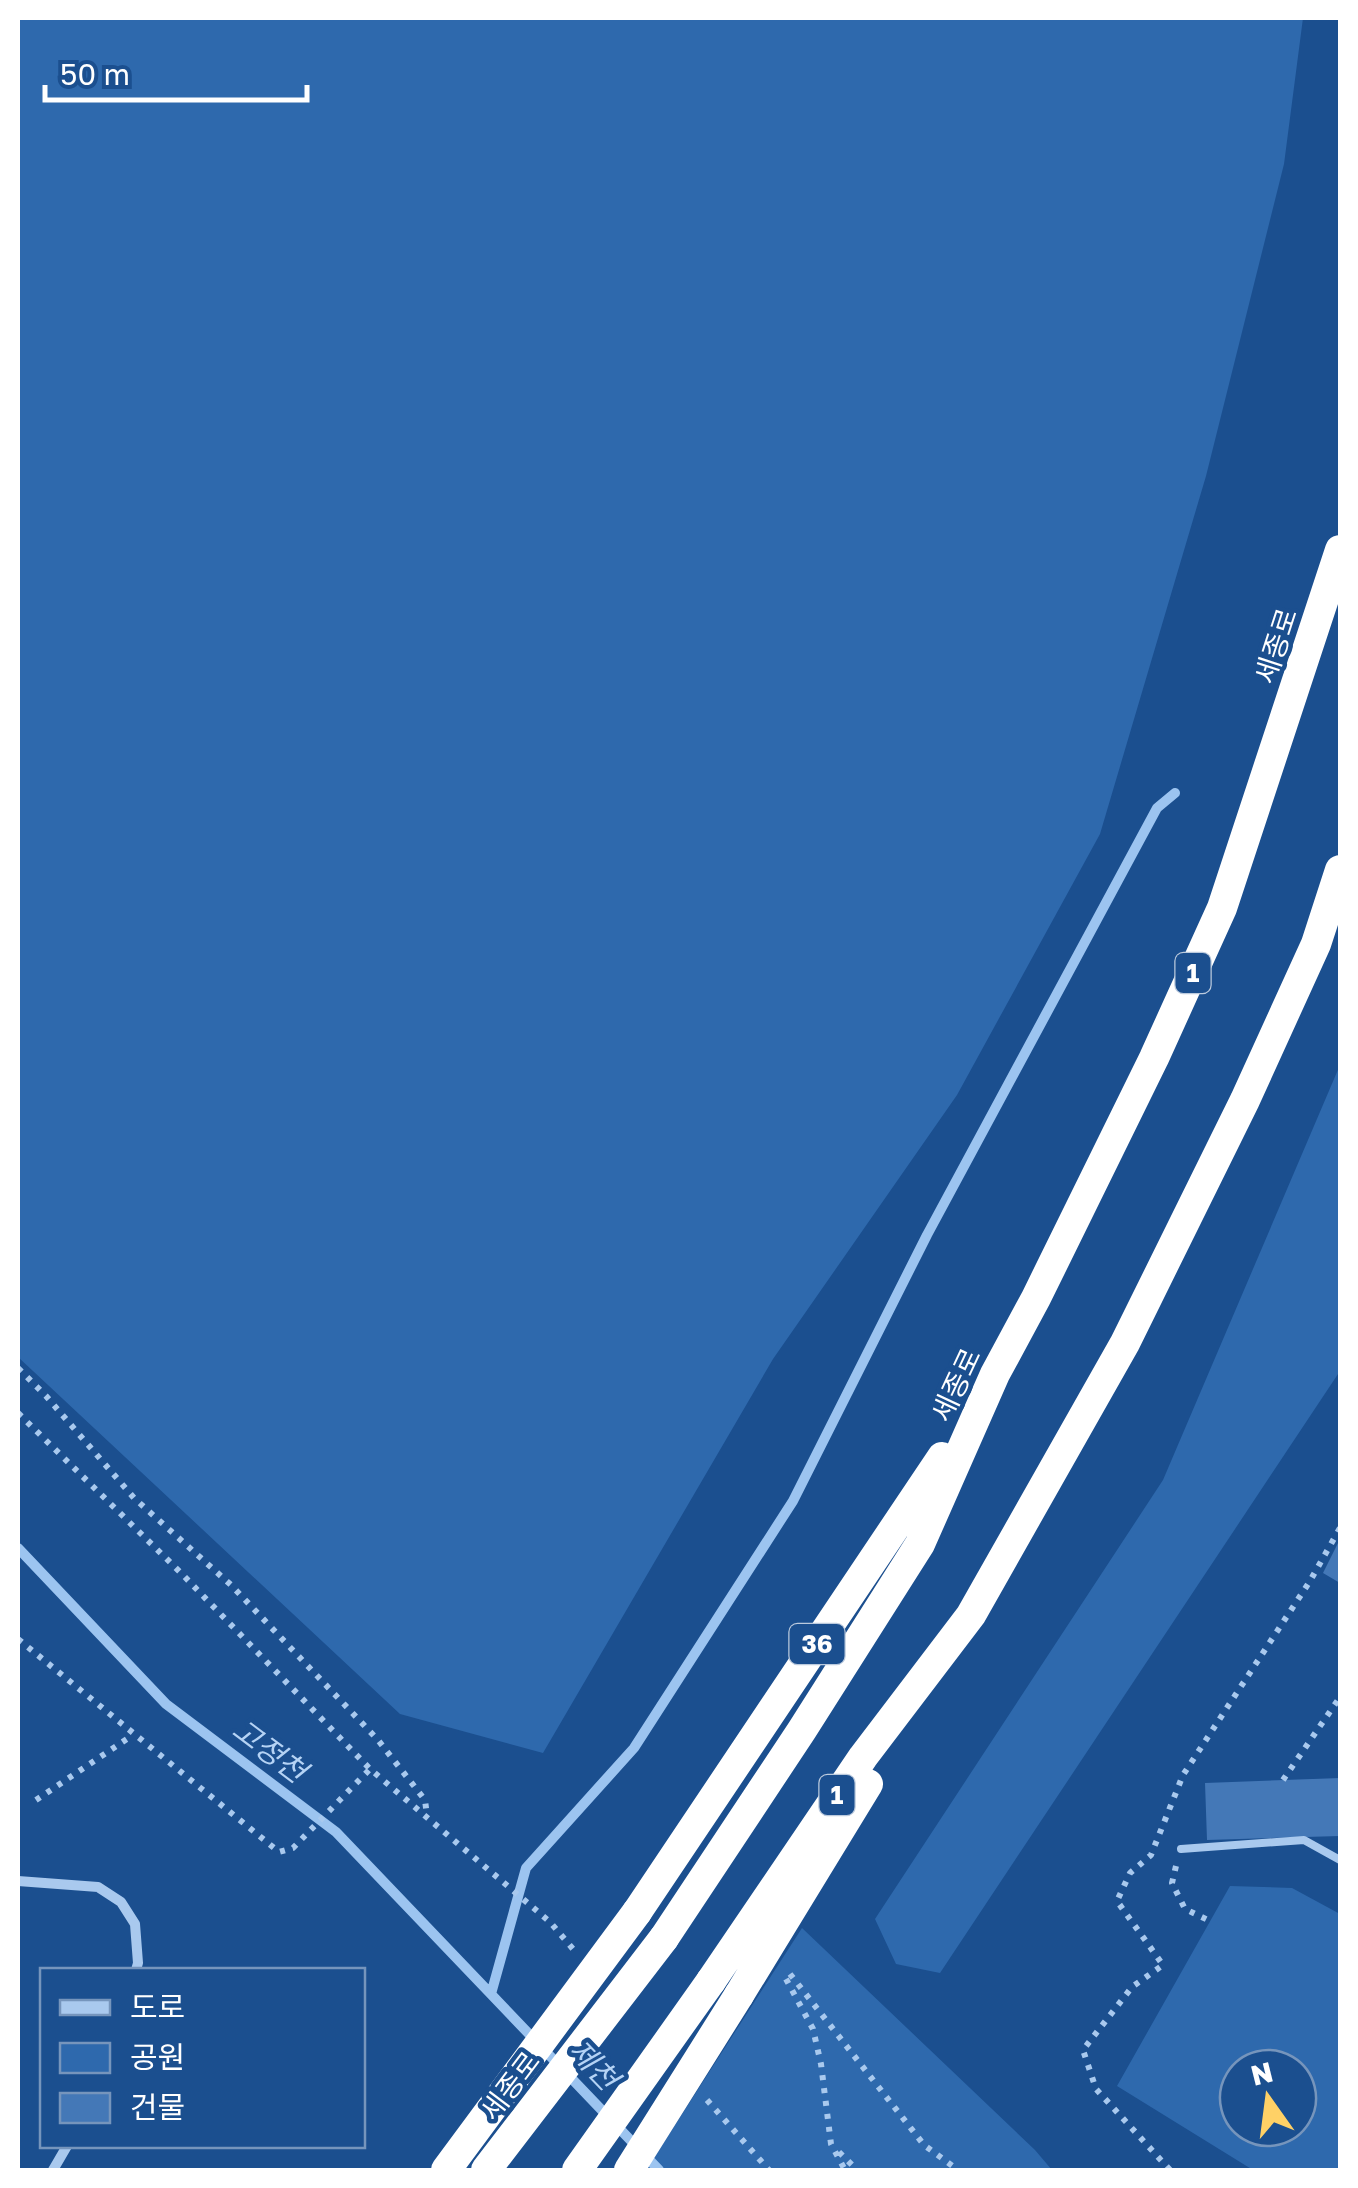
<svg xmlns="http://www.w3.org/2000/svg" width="1358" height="2188" viewBox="0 0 1358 2188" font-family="'Golos Text','Noto Sans KR',sans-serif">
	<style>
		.green { fill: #2e69ad; fill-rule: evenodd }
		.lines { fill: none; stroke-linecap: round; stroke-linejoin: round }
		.stream { stroke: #9cc4f0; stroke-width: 10 }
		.building { fill: #4478b7 }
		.path { stroke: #a9c9ee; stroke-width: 6; stroke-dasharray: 5 8; stroke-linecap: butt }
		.lane { stroke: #a9c9ee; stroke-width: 8 }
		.street { stroke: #a9c9ee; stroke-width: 10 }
		.highway { stroke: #fff; stroke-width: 30 }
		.highway-bridge { stroke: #fff; stroke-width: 30 }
		.labels { text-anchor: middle; stroke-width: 9; stroke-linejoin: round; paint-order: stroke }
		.shield { fill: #1b4f8f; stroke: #bbcadd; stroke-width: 2.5 }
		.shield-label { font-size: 25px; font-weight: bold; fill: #fff }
		.street-label { font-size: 28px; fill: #fff; stroke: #1b4f8f }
		.water-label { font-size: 30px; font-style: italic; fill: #b5d3f5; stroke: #1b4f8f }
	</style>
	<rect width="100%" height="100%" fill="#1b4f8f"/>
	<!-- green -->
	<path class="green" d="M18,18H1303L1284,164L1206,476L1100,834L957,1095L773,1359L543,1753L400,1714L18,1357Z
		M1340,1065V1371L940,1973L896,1964L875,1919L1163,1480Z
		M1230,1886L1292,1888L1340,1914V2170H1253L1117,2086ZM1238,2068H1298V2128H1238Z
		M802,1928L1035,2150L1052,2170H646Z"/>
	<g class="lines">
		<!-- stream -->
		<path class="stream" d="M18,1548L166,1704L336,1832L659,2170
			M491,1994L526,1868L634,1748L793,1501L927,1235L1157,808L1175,793"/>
	</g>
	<!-- building -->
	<path class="building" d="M1340,1539V1583L1323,1573Z
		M1340,1778V1836L1207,1840L1205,1783Z"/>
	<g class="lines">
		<!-- path -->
		<path class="path" d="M18,1368L46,1396L134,1498L231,1585L378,1740L425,1800L427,1816
			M18,1413L181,1573L370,1769L550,1922L573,1949
			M18,1639L279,1852L293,1848L370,1769
			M1283,1780L1340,1697
			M36,1800L133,1735
			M1176,1866L1172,1883L1185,1909L1210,1921
			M790,1974L924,2145L958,2170
			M786,1979L813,2029L821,2064L831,2144L845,2170
			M707,2100L769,2170
			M839,2152L857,2170
			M1170,2170L1096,2089L1083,2050L1132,1987L1163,1965L1117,1901L1130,1873L1151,1855L1183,1775L1310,1581L1340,1528"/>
		<!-- lane -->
		<path class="lane" d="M1181,1849L1304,1840L1340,1860"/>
		<!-- street -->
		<path class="street" d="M18,1881L98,1887L121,1902L135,1924L138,1963L136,1970
			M53,2170L67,2146"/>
		<!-- highway -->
		<path class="highway" d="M637,1912L942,1457
			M664,1938L802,1730L920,1544L995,1374L1036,1298L1154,1058L1222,908L1340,550
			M711,1981L863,1757L971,1615L1125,1343L1245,1100L1316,944L1340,870
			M739,1995L868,1784"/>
		<!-- highway-bridge -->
		<path class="highway-bridge" d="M446,2170L637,1912
			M486,2170L664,1938
			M577,2170L711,1981
			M629,2170L739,1995"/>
	</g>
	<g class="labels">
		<!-- shield labels -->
		<g class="shield">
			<rect x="1175.5" y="953" width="35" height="40" rx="8"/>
			<rect x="789.5" y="1624" width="55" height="40" rx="8"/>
			<rect x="819.5" y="1775" width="35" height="40" rx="8"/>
		</g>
		<g class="shield-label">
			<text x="1193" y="982">1</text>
			<text x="817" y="1653">36</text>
			<text x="837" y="1804">1</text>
		</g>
		<!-- street labels -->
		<g class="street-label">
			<text transform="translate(1276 646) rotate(-72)" y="10">세종로</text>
			<text transform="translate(956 1385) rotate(-65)" y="10">세종로</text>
			<text transform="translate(510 2086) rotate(-53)" y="10">세종로</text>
		</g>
		<!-- water labels -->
		<g class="water-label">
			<text transform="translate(269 1751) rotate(37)" y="10">고정천</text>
			<text transform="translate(593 2065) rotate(46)" y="10">제천</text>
		</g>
	</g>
	<!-- border -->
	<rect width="1358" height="2188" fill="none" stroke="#ffffff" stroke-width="40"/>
	<!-- legend -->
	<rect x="40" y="1968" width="325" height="180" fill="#1b4f8f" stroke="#7695bc" stroke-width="2.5"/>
	<rect x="60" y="2000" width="50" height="15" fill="#a9c9ee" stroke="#7695bc" stroke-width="2.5"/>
	<text x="130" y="2018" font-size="30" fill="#ffffff">도로</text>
	<rect x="60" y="2043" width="50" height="30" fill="#2e69ad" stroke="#7695bc" stroke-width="2.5"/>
	<text x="130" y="2068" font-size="30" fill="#ffffff">공원</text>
	<rect x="60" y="2093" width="50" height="30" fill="#4478b7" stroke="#7695bc" stroke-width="2.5"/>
	<text x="130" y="2118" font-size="30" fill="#ffffff">건물</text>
	<!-- north arrow -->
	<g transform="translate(1268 2098) rotate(346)"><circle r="48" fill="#1b4f8f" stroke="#7695bc" stroke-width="2.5"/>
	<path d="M0-8L18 38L0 25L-18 38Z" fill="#ffd166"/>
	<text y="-15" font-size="28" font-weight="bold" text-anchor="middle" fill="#ffffff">N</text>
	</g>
	<!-- scale -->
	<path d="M45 85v15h262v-15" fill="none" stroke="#ffffff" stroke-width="5"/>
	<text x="60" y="85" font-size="30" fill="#ffffff" stroke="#1b4f8f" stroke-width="8" paint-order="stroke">50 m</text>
</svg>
